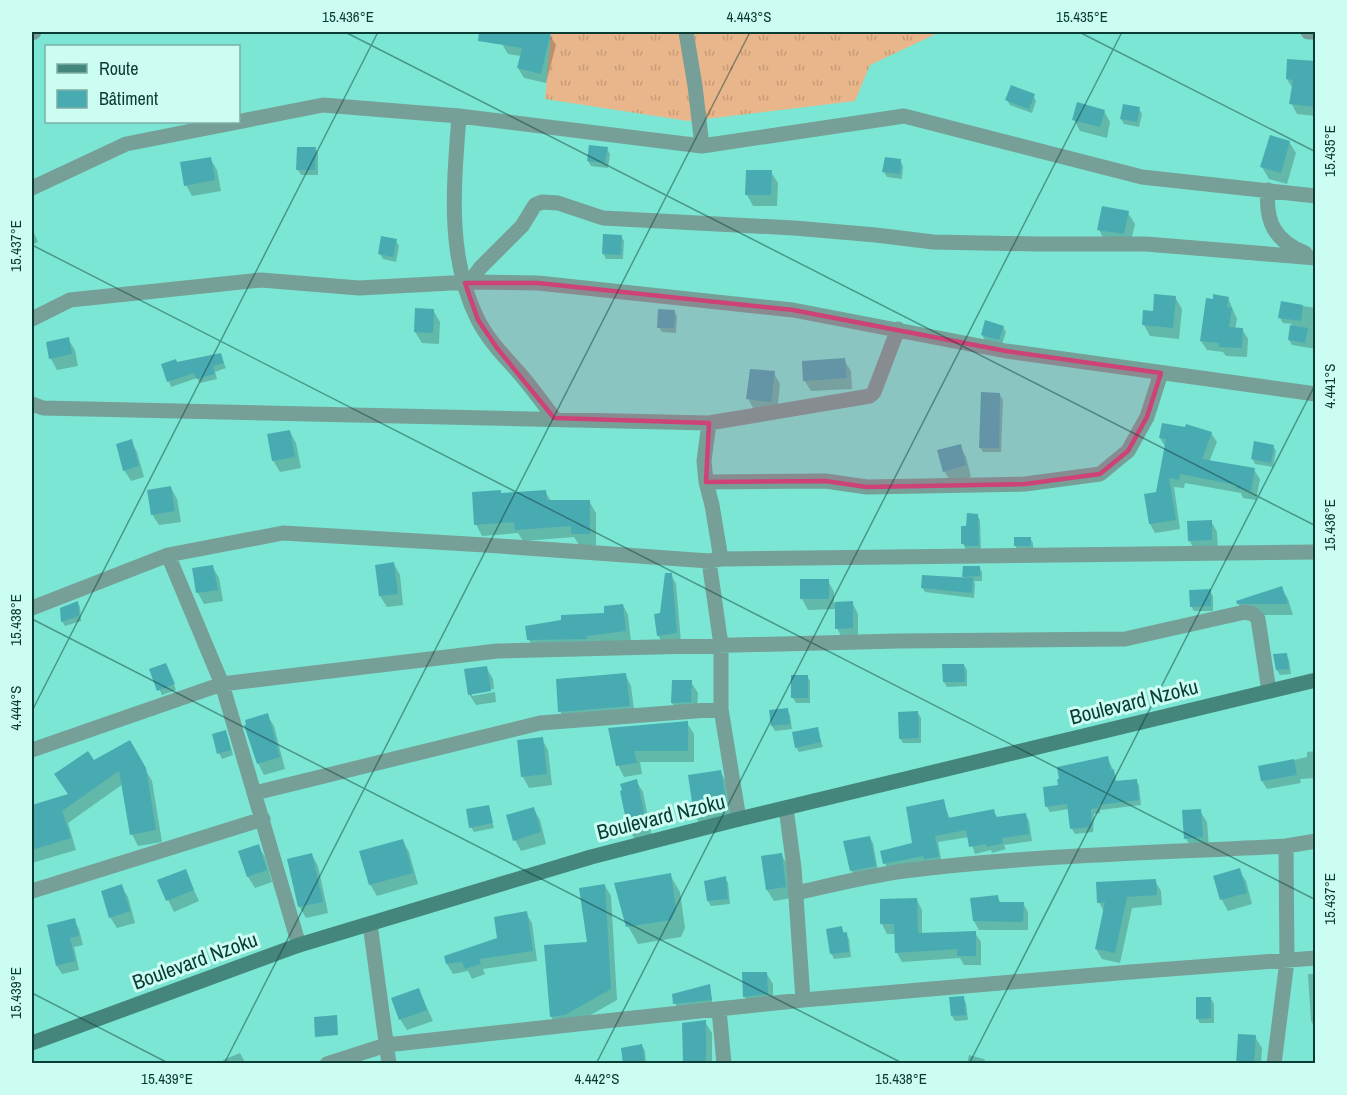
<svg xmlns="http://www.w3.org/2000/svg" width="1347" height="1095" viewBox="0 0 1347 1095" font-family="'Archivo Narrow',sans-serif">
	<style>
		.grass { fill: url(#grass-tufts) }
		.shadow { fill: #0003 }
		.building { fill: #49abb2 }
		.lines { fill: none; stroke-linecap: round; stroke-linejoin: round }
		.street { stroke: #769f97; stroke-width: 15 }
		.secondary { stroke: #44867b; stroke-width: 15 }
		.marked { fill: #cd4277; fill-opacity: 0.2; stroke: #cd4277; stroke-width: 4.5; stroke-linejoin: round }
		.ticks { fill: none; stroke: #093a33; stroke-width: 1.5; stroke-opacity: 0.45 }
		.labels { text-anchor: middle; stroke-width: 6; stroke-linejoin: round; paint-order: stroke }
		.street-label { font-size: 21px; fill: #093a33; stroke: #cbfdf2 }
		.neatline { fill: none; stroke: #093a33; stroke-width: 2 }
		.ticks-label { font-size: 15px; text-anchor: middle; fill: #093a33 }
	</style>
	<defs>
		<pattern id="grass-tufts" width="24" height="20" patternUnits="userSpaceOnUse" patternTransform="scale(1.5)"><rect width="24" height="20" fill="#e9b58a"/><path d="M3 7l-1-3M5 7V3M7 7l1-3M15 17l-1-3M17 17v-4M19 17l1-3" fill="none" stroke="#c69c78"/></pattern>
	</defs>
	<rect width="100%" height="100%" fill="#7be6d4"/>
	<!-- grass -->
	<path class="grass" d="M551,32H940L870,65L855,101L688,121L545,99Z"/>
	<!-- shadow -->
	<path class="shadow" d="M505,32H536L550,35L556,45L546,83L524,78L518,68L521,56L508,54L502,44Z
		M1316,63V116L1297,114L1291,103L1293,89L1287,79Z
		M1033,95L1036,101L1032,113L1010,105L1007,100Z
		M1139,109L1142,114L1139,127L1124,124L1121,119Z
		M1104,111L1110,122L1107,138L1080,131L1074,119Z
		M1289,142L1296,153L1287,184L1269,179L1262,167Z
		M315,148L318,153V175H301L298,170Z
		M607,149L610,154L608,168L591,166L588,161Z
		M210,158L217,170L221,191L192,196L186,185Z
		M900,160L903,166L902,179L887,177L884,172Z
		M771,172L778,183L777,206H753L747,195Z
		M1128,213L1135,224L1130,245L1105,241L1099,230Z
		M32,228L38,242L32,245Z
		M621,236L624,241L623,259H606L603,253Z
		M396,241L399,246L396,262L383,259L380,254Z
		M1175,297L1182,309L1179,339L1150,336L1144,325L1154,312Z
		M1228,298L1237,319L1235,329H1242L1248,339L1247,357L1226,356L1223,352L1207,350L1201,341Z
		M1282,303L1316,308V349L1292,345L1289,340L1292,324L1283,323L1280,318Z
		M433,310L440,322L439,344L422,343L415,332Z
		M674,311L677,316L676,333L662,332L659,327Z
		M1003,327L1006,332L1002,344L985,340L982,335Z
		M68,339L75,350L78,366L57,370L51,359L47,343Z
		M220,354L226,368L215,372L217,379L200,383L197,378L171,387L163,365Z
		M844,360L851,371L852,389L811,391L804,380Z
		M774,373L780,384L777,413L754,410L748,398Z
		M1000,395L1003,400L1001,452H983L980,447Z
		M290,432L296,443L301,468L280,472L273,460Z
		M1211,433L1217,442L1209,462L1254,470L1260,479L1256,500L1243,498L1241,493L1185,483L1184,488L1174,487L1180,529L1155,533L1150,524L1145,495L1157,493L1166,448L1160,438Z
		M131,441L137,452L144,477L131,481L124,470Z
		M960,446L966,457L971,477L951,482L944,471Z
		M1273,446L1276,451L1273,467L1255,464L1252,458Z
		M171,488L177,499L181,522L159,525L152,514Z
		M545,491L551,501H589L596,513V545H579L574,537L523,541L518,533L482,536L476,524L501,495Z
		M977,515L980,520L981,551L966,549L963,544L968,528Z
		M1211,521L1217,532L1218,551L1196,552L1189,540Z
		M1030,538L1033,543V550L1018,551L1015,545Z
		M394,564L400,575L403,605L387,607L380,596L377,566Z
		M212,566L219,578L223,601L204,604L198,593L194,570Z
		M979,567L982,572V581H974L975,584L974,598L925,592L922,587L965,579L964,576Z
		M671,575L676,584L681,642L663,644L658,635Z
		M828,581L834,592V603L852,602L858,614V639L843,640L837,628L836,609L808,610L802,599Z
		M1281,588L1288,599L1293,615H1245L1238,603Z
		M1210,591L1213,596V611H1194L1191,606Z
		M77,602L80,607L81,621L65,626L62,621Z
		M623,605L628,615L631,641L535,650L529,640L606,614Z
		M1286,655L1289,660L1291,674L1280,675L1277,670Z
		M964,665L967,670V686L947,687L944,682Z
		M486,667L493,679L494,689L472,692V696L495,692L496,702L476,705L469,694Z
		M168,669L176,690L162,695L151,670Z
		M625,674L631,686L635,717L566,723L560,711Z
		M792,676H807L810,681V703H796L793,698Z
		M691,682L698,693L697,713L679,714L672,703Z
		M787,709L790,715L792,729L775,731L772,726Z
		M918,713L921,718V743H903L900,738Z
		M267,715L274,726L285,769L264,775L258,763Z
		M687,723L694,734V762H640L642,774L624,777L618,765L610,729Z
		M817,730L823,747L799,752L796,747Z
		M228,737L233,755L222,759L219,753Z
		M542,739L548,750L552,785L529,788L523,777L519,742Z
		M129,742L152,781L162,842L138,846L132,834L123,784L68,823L76,850L32,863V807L69,795L94,762Z
		M1316,751V778L1300,779L1301,783L1267,789L1262,781L1260,768L1307,757V752Z
		M1107,757L1116,776V782L1136,780L1139,786L1141,805L1100,810V813L1094,814L1093,832L1075,834L1072,829L1069,809L1050,812L1047,807L1059,786Z
		M720,771L727,783L733,822L702,827L695,816Z
		M636,781L643,792L652,837L636,841L629,830Z
		M943,801L950,819L993,811L998,818L1025,814L1029,821L1032,841L1004,845L1006,849L992,853L991,850L975,854L969,837L938,842L942,864L888,871L881,852L914,844Z
		M488,807L494,828L474,832L471,827Z
		M534,809L540,820L546,844L521,851L515,840Z
		M1200,811L1207,822L1209,848L1192,850L1186,838Z
		M870,838L873,843L878,871L854,875L851,870Z
		M403,841L409,852L418,884L377,896L370,884Z
		M258,846L265,857L272,882L255,888L248,877L240,852Z
		M781,854L788,866L791,898L774,901L767,890Z
		M312,855L318,866L328,913L306,918L299,906Z
		M1239,870L1246,881L1252,904L1228,911L1222,900L1215,877Z
		M185,871L199,901L174,912L159,881Z
		M670,875L680,892L685,928L681,937L638,944L628,926Z
		M725,878L728,883L730,904L711,906L708,901Z
		M1155,881L1161,891L1162,905L1132,908L1120,963L1102,959L1096,949L1104,912L1099,902Z
		M121,886L128,897L135,923L117,928L110,917Z
		M605,886L611,896L617,1000L571,1026L557,1027L551,1016L589,944Z
		M997,897L1001,903H1023L1028,912V930H979L974,921Z
		M882,900H917L922,910V934L975,933L981,942V965H964L960,958L902,962L897,953L896,934H887L882,924Z
		M526,913L532,923L537,961L483,969L485,974L472,979L468,971L453,974L447,964L498,939Z
		M74,920L79,929L83,945L74,947L79,970L62,974L57,966Z
		M841,928L849,939L851,957L834,959L831,953Z
		M766,973L773,984V1005L751,1007L744,996Z
		M1308,974H1316V1029L1311,1021Z
		M419,990L433,1021L407,1030L400,1019Z
		M712,997V1012L681,1015L675,1003Z
		M963,998L966,1003L968,1020L955,1021L952,1016Z
		M1211,999L1214,1004V1023H1200L1197,1018Z
		M705,1022L712,1033V1064H685Z
		M1255,1037L1262,1048L1261,1064H1238Z
		M642,1046L645,1051L646,1064H624Z
		M240,1053L246,1064H224L223,1060Z
		M969,1055L984,1059L987,1064H967Z"/>
	<!-- building -->
	<path class="building" d="M479,32H551L541,74L517,68L522,48L478,41Z
		M1287,59L1316,61V107L1289,104L1293,80L1286,79Z
		M1011,85L1035,94L1029,109L1005,100Z
		M1077,102L1105,110L1100,127L1072,120Z
		M1123,104L1140,107L1137,122L1120,119Z
		M1270,135L1290,141L1281,173L1260,167Z
		M589,145L608,147L605,163L587,161Z
		M297,147H316L315,170H296Z
		M211,157L215,180L184,186L180,162Z
		M885,157L901,159L900,174L882,172Z
		M746,170H772L771,195H745Z
		M1102,206L1129,211L1124,234L1097,230Z
		M603,234L622,235L621,255L602,254Z
		M381,236L397,239L393,257L378,254Z
		M1154,294L1176,296L1173,328L1142,325L1143,310L1153,311Z
		M1213,294L1229,297L1227,307L1232,308L1229,327L1243,328L1242,348L1219,347V343L1200,341L1206,298L1213,299Z
		M1281,301L1303,305L1301,321L1278,318Z
		M415,308L434,309L433,333L414,332Z
		M658,309L675,310L674,328H657Z
		M985,320L1004,326L999,340L981,335Z
		M1290,325L1308,328L1305,343L1288,340Z
		M69,337L72,354L49,359L46,342Z
		M221,353L224,363L213,366L215,374L196,379L194,373L167,382L161,364L176,359L177,362Z
		M845,358L847,378L803,381L802,361Z
		M750,369L775,371L771,402L746,399Z
		M981,392L1000,393L999,448H979Z
		M1162,423L1185,427L1186,424L1212,432L1202,459L1255,468L1251,491L1236,488L1237,485L1180,474L1179,480L1169,478L1176,520L1149,524L1144,494L1156,492L1166,439L1159,438Z
		M290,430L295,457L272,461L267,434Z
		M132,439L139,466L123,471L116,444Z
		M1254,441L1274,445L1271,463L1251,459Z
		M961,444L966,465L943,472L937,450Z
		M171,486L175,511L151,515L147,490Z
		M501,490V493L546,490L547,500H590V534H571V526L515,530L514,522L474,525L472,492Z
		M967,513L978,514L979,546H965V544H961V526H966Z
		M1212,520V540L1188,541L1187,521Z
		M1014,537H1031V546H1014Z
		M394,562L398,594L379,596L375,565Z
		M213,565L218,590L196,593L192,568Z
		M963,566H980V576L962,577Z
		M665,573H672L677,633L657,636L654,614L660,613Z
		M922,575L973,578L972,593L921,588Z
		M800,579H829V599H800Z
		M1282,586L1288,604H1237L1236,601Z
		M1211,589V606L1190,607L1189,590Z
		M78,601L79,616L61,622L60,608Z
		M853,601V628L835,629V602Z
		M623,604L626,631L587,636V639L527,640L525,626L561,620V615L604,613V606Z
		M1287,653L1289,669L1276,670L1273,654Z
		M166,663L175,684L157,691L149,669Z
		M942,664H964L965,682H943Z
		M487,666L491,691L468,695L464,669Z
		M626,673L630,706L558,712L556,679Z
		M791,675H808V698H791Z
		M672,680H692L691,702L671,703Z
		M788,708L790,724L771,726L769,710Z
		M918,711L919,738L899,739L898,712Z
		M268,713L280,757L257,764L244,725H246L245,720Z
		M688,721V751H634L637,763L616,766L608,728Z
		M818,727L821,742L795,748L792,732Z
		M226,730L231,750L217,754L212,734Z
		M543,737L547,774L521,777L517,740Z
		M130,740L146,768L156,830L130,835L119,771L62,811L71,838L32,850V805L68,794L54,774L88,751L94,760Z
		M1108,756L1111,770L1114,769L1115,781L1137,779L1139,800L1098,805V808L1091,809V827L1070,829L1067,804L1045,807L1043,787L1058,785L1057,779H1059L1057,767Z
		M1294,759L1297,775L1261,781L1258,766Z
		M721,770L728,811L694,816L688,775Z
		M637,779L647,826L628,830L620,791L622,790L620,784Z
		M944,799L948,818L994,809L996,817L1026,813L1029,834L1002,838L1003,843L987,847L986,844L969,847L966,830L935,836L939,857L924,859L923,856L883,864L880,851L912,843L906,807Z
		M489,805L493,823L469,828L466,809Z
		M534,807L541,832L513,841L506,815Z
		M1201,809L1203,837L1184,839L1182,810Z
		M870,836L876,866L850,871L843,841Z
		M403,839L413,873L369,885L359,851Z
		M259,844L267,870L247,877L238,851Z
		M312,853L323,902L298,907L287,859Z
		M782,853L786,887L766,890L761,856Z
		M1240,868L1247,893L1220,900L1213,876Z
		M186,869L194,890L166,901L157,880Z
		M671,873L676,910L671,920L626,927L614,883Z
		M726,876L728,899L707,901L704,881Z
		M1156,879L1157,895L1127,897L1115,953L1095,949L1105,902L1097,903L1096,882Z
		M122,884L130,911L109,918L101,891Z
		M605,884L611,989L565,1015L550,1017L544,945L587,942L579,888Z
		M998,895L999,902H1024L1023,922L973,921L970,898Z
		M917,898L918,933L976,931V956H957V949L895,953L894,924H880V899Z
		M527,911L533,951L479,959L481,964L465,969L462,962L446,964L444,956L497,938L494,917Z
		M75,918L79,936L70,938L75,961L56,966L47,925Z
		M842,926L843,933L847,932L849,952L830,954L826,929Z
		M742,972H767L768,994L743,997Z
		M710,984L712,1000L673,1004L672,994Z
		M419,988L427,1010L399,1020L391,998Z
		M964,996L966,1015L951,1016L949,997Z
		M1196,997H1211V1018L1196,1019Z
		M337,1015L338,1035L315,1037L314,1017Z
		M706,1020V1063H683L682,1023Z
		M1238,1034L1256,1035L1254,1064H1236Z
		M642,1044L645,1064H623L621,1048Z"/>
	<g class="lines">
		<!-- street -->
		<path class="street" d="M686,32L695,86L702,146
			M1308,32H1316
			M32,33L34,32
			M459,116C454,184 446,256 478,320C488,340 505,357 520,374C532,388 543,403 554,418
			M32,188L126,144L323,105L459,116L702,146L904,116L1142,177L1316,196
			M1268,190C1265,222 1275,241 1305,253
			M470,282L480,268L522,226L535,205L542,202L558,203L603,218L794,228L876,235L933,242L1037,244H1146L1316,258
			M32,319L70,300L261,280L359,288L470,282L538,283L793,310L1006,351L1316,394
			M32,404L43,408L709,423L870,396L874,392L898,329
			M709,423L704,461L706,482L712,505L721,559
			M706,482L825,481L867,487L1025,484L1100,474L1128,451L1147,417L1161,373
			M168,555L222,684L299,945
			M709,561L721,645V709L739,819
			M32,608L168,555L283,533L485,545L709,561L721,559L1316,552
			M32,750L222,684L497,651L898,641L1125,639L1245,612L1253,614L1258,619L1269,691
			M255,793L540,723L721,709
			M786,808L794,868L803,1000
			M32,891L263,819
			M796,893C832,885 867,876 904,871C1030,855 1159,853 1286,846L1316,841
			M370,924L389,1064
			M719,1009L724,1064
			M327,1064L386,1045L605,1021L803,1000L1130,972L1316,958
			M1274,1064L1287,961L1286,846"/>
		<!-- secondary -->
		<path class="secondary" d="M32,1043L299,945L591,857L739,819L1316,680"/>
	</g>
	<!-- marked area -->
	<path class="marked" d="M465,283H538L793,310L1006,351L1161,373L1147,417L1128,451L1100,474L1025,484L867,487L825,481L706,482L709,423L554,418L497,348L478,320Z"/>
	<!-- ticks -->
	<path class="ticks" d="M345,32L1316,526M1079,32L1316,152M32,245L1316,900M32,619L904,1064M32,711L378,32M32,993L170,1064M224,1064L750,32M596,1064L1122,32M969,1064L1316,383"/>
	<g class="labels">
		<!-- street labels -->
		<g class="street-label">
			<text transform="translate(1134 702) rotate(-14)" y="7">Boulevard Nzoku</text>
			<text transform="translate(661 817) rotate(-14)" y="7">Boulevard Nzoku</text>
			<text transform="translate(195 961) rotate(-20)" y="7">Boulevard Nzoku</text>
		</g>
	</g>
	<!-- border -->
	<rect width="1347" height="1095" fill="none" stroke="#cbfdf2" stroke-width="66"/>
	<!-- legend -->
	<rect x="45" y="45" width="195" height="78" fill="#cbfdf2" stroke="#7dafa6" stroke-width="1.5"/>
	<rect x="57" y="64" width="30" height="9" fill="#44867b" stroke="#7dafa6" stroke-width="1.5"/>
	<text x="99" y="75" font-size="18" fill="#093a33">Route</text>
	<rect x="57" y="90" width="30" height="18" fill="#49abb2" stroke="#7dafa6" stroke-width="1.5"/>
	<text x="99" y="105" font-size="18" fill="#093a33">Bâtiment</text>
	<rect x="33" y="33" width="1281" height="1029" class="neatline"/>
	<g class="ticks-label">
		<text x="348" y="22">15.436°E</text>
		<text x="749" y="22">4.443°S</text>
		<text x="1082" y="22">15.435°E</text>
		<text transform="translate(1330 151) rotate(-90)" y="5">15.435°E</text>
		<text transform="translate(16 246) rotate(-90)" y="5">15.437°E</text>
		<text transform="translate(1330 386) rotate(-90)" y="5">4.441°S</text>
		<text transform="translate(1330 525) rotate(-90)" y="5">15.436°E</text>
		<text transform="translate(16 620) rotate(-90)" y="5">15.438°E</text>
		<text transform="translate(16 708) rotate(-90)" y="5">4.444°S</text>
		<text transform="translate(1330 899) rotate(-90)" y="5">15.437°E</text>
		<text transform="translate(16 993) rotate(-90)" y="5">15.439°E</text>
		<text x="167" y="1084">15.439°E</text>
		<text x="597" y="1084">4.442°S</text>
		<text x="901" y="1084">15.438°E</text>
	</g>
</svg>
